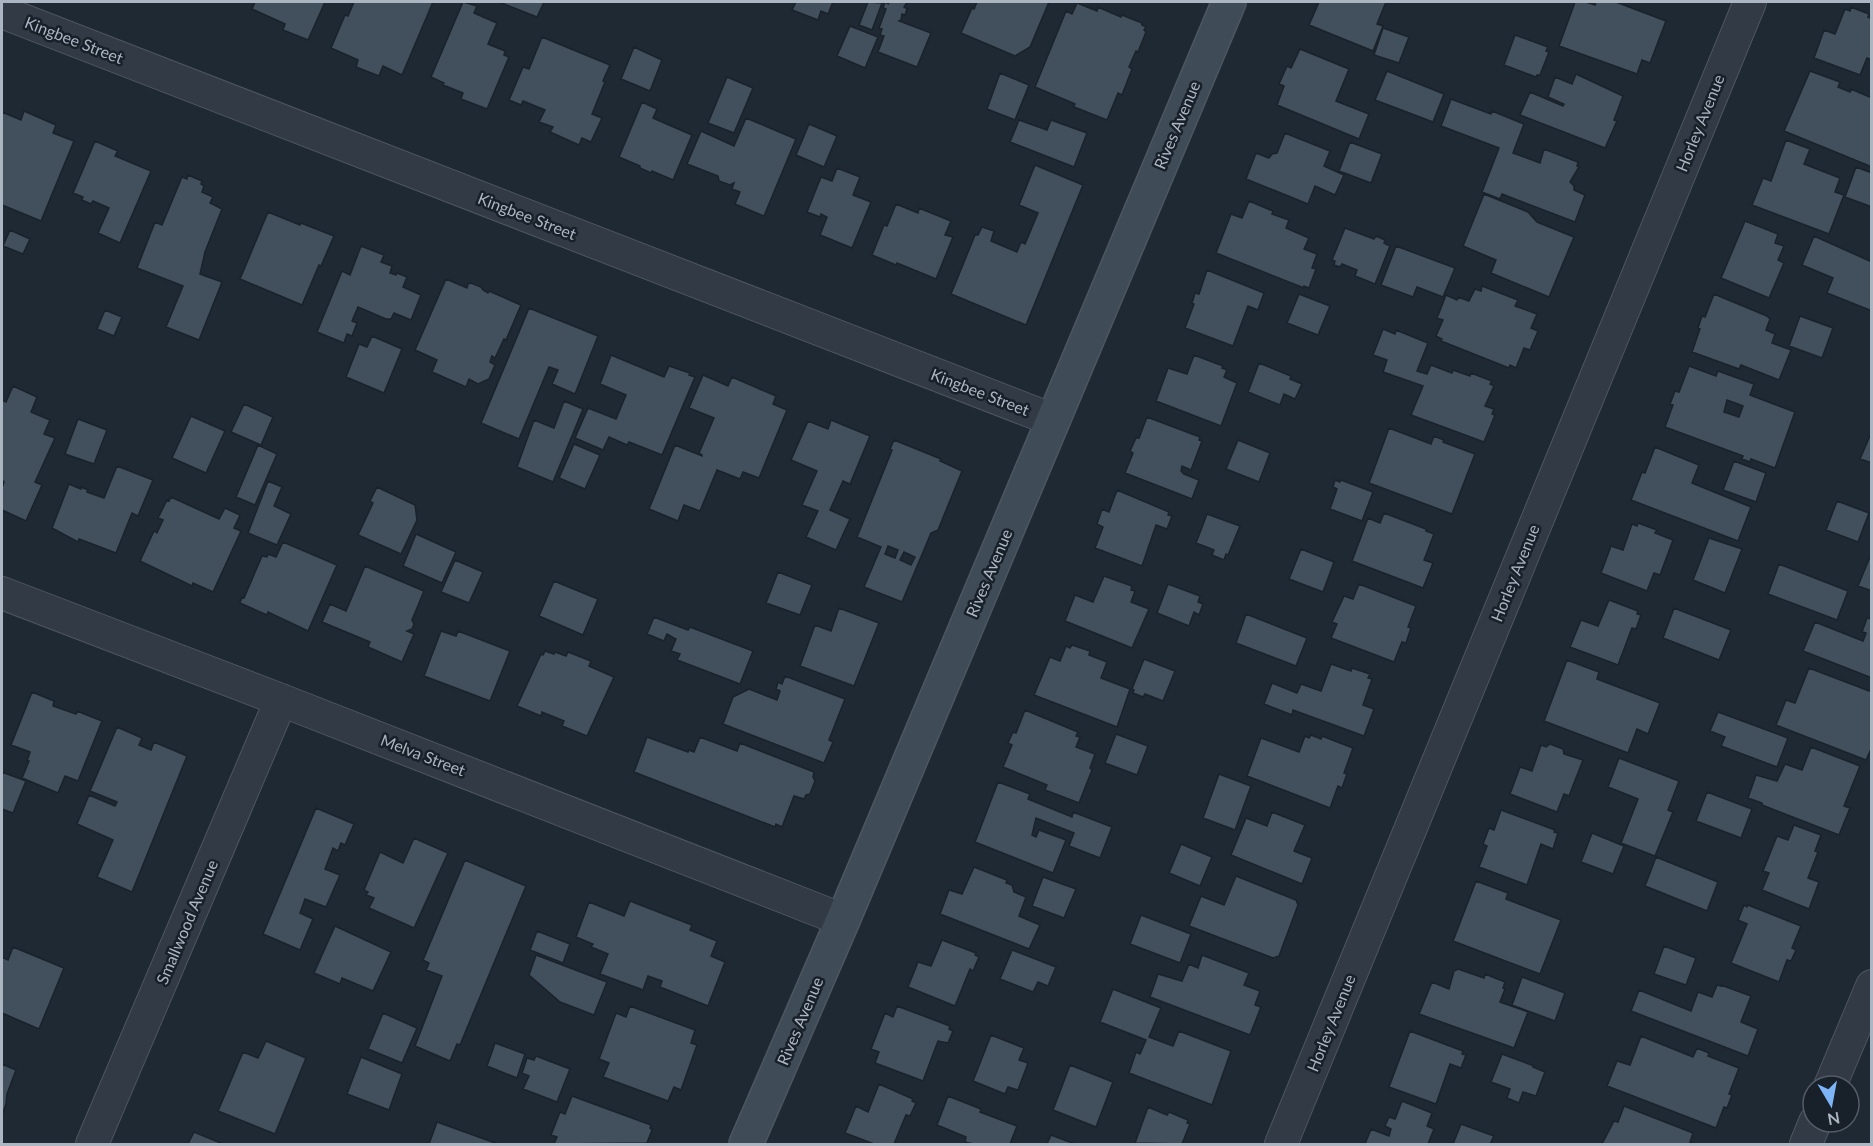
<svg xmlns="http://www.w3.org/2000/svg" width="1873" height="1146" viewBox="0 0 1873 1146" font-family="Lato,sans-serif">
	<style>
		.building { fill: #424f5c; stroke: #1a222b; stroke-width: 1.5; fill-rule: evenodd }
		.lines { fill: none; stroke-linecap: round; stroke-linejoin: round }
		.street-casing { stroke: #4d5660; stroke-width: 34 }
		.secondary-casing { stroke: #4d5660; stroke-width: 36 }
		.street { stroke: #323b45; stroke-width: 32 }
		.secondary { stroke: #404b58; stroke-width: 33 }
		.labels { text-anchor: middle; stroke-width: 5; stroke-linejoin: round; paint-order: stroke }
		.street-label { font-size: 16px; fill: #acb6c3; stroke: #182029 }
	</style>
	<rect width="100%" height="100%" fill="#1f2934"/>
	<!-- building -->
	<path class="building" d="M255,2H325L308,40L283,30L285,24L252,9Z
		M354,2H433L402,75L383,66L379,76L356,67L358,60L331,48L345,15L348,16Z
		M463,2L477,6L474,13L497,23L488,44L505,51L504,55L509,57L487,109L461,99L463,93L443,85L444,83L431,77Z
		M499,2H544L537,17Z
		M796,2H833L828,14L821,11L818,20L792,10Z
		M868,2L882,3L872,30L859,25Z
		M885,2L889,4L887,2H907L904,7L907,9L905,15L902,14L901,20L899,21L931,33L917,67L878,52L884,36L880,35L882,29L879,28L886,9L883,8Z
		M977,2H1049L1030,47L1015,56L961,33L972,8L974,9Z
		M1319,2H1386L1377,24L1383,26L1373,51L1309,25Z
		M1575,2H1586L1595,5L1596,2H1616L1666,21L1650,63L1642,60L1637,74L1559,46Z
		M1077,3L1097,11L1098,7L1121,17L1122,15L1142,23V25L1146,27L1144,30L1146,32L1138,52L1136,51L1129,67L1132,69L1122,95L1118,93L1107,120L1074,107L1075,104L1035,87L1066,11L1072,14Z
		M1851,7L1869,14L1868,17L1872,19V60L1867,58L1860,75L1814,58L1824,30L1835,34L1845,9L1850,11Z
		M850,26L878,37L865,68L837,56Z
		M1383,28L1409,37L1399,63L1374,55Z
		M1515,35L1548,47L1546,51L1549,52L1540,75H1537L1536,77L1504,65Z
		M542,37L610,65L603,81L605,82L592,114L602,118L591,142L582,138L579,145L550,132L553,127L539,122L545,110L523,101L521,105L509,100L523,67L529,69Z
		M634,47L662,60L650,91L621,79Z
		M1300,49L1349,69L1336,101L1369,114L1359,139L1277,105L1284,86L1279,84L1287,66L1291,68Z
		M1387,71L1444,94L1433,122L1375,100Z
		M1810,71L1840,82L1838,87L1850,92L1851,89L1872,98V167L1784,131Z
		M1000,73L1029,85L1015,120L987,109Z
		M1576,74L1623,96L1614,120L1617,121L1605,148L1520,115L1530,92L1563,106L1564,104L1548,97L1555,77L1572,84Z
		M727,77L753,88L734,133L708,123Z
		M1451,99L1491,114L1492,111L1524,124L1513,153L1540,163L1544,149L1578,162L1577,166L1579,167L1570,182L1574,186V190L1585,195L1575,222L1502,194L1500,199L1482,192L1499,148L1441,126Z
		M642,102L657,109L653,118L692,135L673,180L652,171L651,173L640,168V166L619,157Z
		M24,111L56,125L53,133L74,141L41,221L2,205V112L21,120Z
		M746,118L796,139L764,216L735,204L740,192L732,189L734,183L730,185L719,181L718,176L687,164L701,131L734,146Z
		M1019,120L1047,130L1051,120L1087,133L1074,167L1010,142Z
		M809,124L837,136L824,167L796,155Z
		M1285,133L1330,151L1324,166L1344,175L1335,195L1315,186L1308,204L1246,179L1256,153L1269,158L1272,154L1277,153Z
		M1786,140L1810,149L1804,164L1840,178L1835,192L1844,195L1829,234L1752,205L1763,178L1771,181Z
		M95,141L118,151L115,156L151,171L120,243L98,233L109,208L93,201L91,204L82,200L83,197L73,193Z
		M1350,142L1382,154L1371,183L1339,171Z
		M1035,165L1083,185L1026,325L951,294L975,235H978L982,227L994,231L991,241L1017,252L1021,242L1025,244L1038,213L1019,205Z
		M1856,167L1872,173V207L1845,197Z
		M837,168L860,177L853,195L871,202L852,248L820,235L827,217L821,214L820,217L807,212L821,177L832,181Z
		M188,175L202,181L201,184L204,186L202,192L213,197L210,203L222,209L205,252L200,274L222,282L199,340L166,327L183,286L137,268L155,222L162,225L182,177L187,179Z
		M1484,194L1528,212L1537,222L1574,237L1549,297L1491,273L1496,260L1463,246Z
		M1249,201L1273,211L1272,214L1289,220L1286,228L1309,238L1304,249L1317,254L1312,268L1316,269L1309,288L1304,286V288L1216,253L1231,214L1242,218Z
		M896,204L918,213L919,208L951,221L945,235L953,237L936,279L897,263L896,265L872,255L884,225L887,226Z
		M268,212L300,225L301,223L334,236L321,266L319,265L302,305L240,279Z
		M1745,221L1778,234L1775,243L1784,246L1778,260L1784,263L1769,298L1721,278Z
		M1345,228L1374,239L1376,236L1385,240L1384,243L1390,246L1375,284L1355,276L1357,270L1342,264L1340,267L1334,265L1335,261L1332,260Z
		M10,230L30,239L23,254L3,246Z
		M1814,236L1872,262V311L1827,293L1833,278L1802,265Z
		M361,246L384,255L381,262L392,266L390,273L396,275L397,273L407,277L403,287L421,295L411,320L394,313L391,319H386L358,307L352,321L357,323L352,336L347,334L344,343L317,332L342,271L350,275Z
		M1396,246L1455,268L1443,297L1417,287L1413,297L1381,285Z
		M1207,270L1264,293L1258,310L1248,306L1233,346L1185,328L1194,304L1192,303L1195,293L1199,294Z
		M446,279L467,288L468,284L471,283L481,287L483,290L488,293L489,291L521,305L506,340L504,339L495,358L492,356L490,362L495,365L489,379L478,384L469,379L466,387L432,372L437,360L415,350Z
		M1482,286L1518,300L1515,306L1537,314L1531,328L1538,331L1530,350L1524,348L1516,368L1510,365L1509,368L1441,341L1442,339L1436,336L1443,320L1437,318L1446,295L1457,300L1458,297L1469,301L1475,289L1481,291Z
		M1299,294L1330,306L1318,335L1287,323Z
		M1714,294L1767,316L1770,319L1766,330L1775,334L1772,343L1791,350L1779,380L1741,365L1739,369L1692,352L1700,329L1698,328L1702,316L1705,317Z
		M529,308L598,336L575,394L552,384L558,370L549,367L519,439L481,423Z
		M105,310L122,317L114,336L97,329Z
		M1800,316L1833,328L1822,358L1789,346Z
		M1383,329L1395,334L1396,330L1428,343L1417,371L1427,374L1431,365L1452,373L1453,370L1470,376L1471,373L1492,381L1490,384L1494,386L1485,406L1494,409L1492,414L1495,415L1484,442L1411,415L1423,386L1383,372L1387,360L1373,355Z
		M372,336L402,349L384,393L346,377L359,344L367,347Z
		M611,355L664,377L669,366L690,373L689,375L695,377L662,455L629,442L627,445L609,437L603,450L575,438L588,408L616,419L626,395L600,384Z
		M1194,355L1223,366L1222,368L1227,370L1224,377L1237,383L1221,426L1156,401L1168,368L1187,374Z
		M1259,363L1291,376L1290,379L1302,384L1295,399L1284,394L1280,405L1248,392Z
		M1689,366L1716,376L1718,371L1754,384L1750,395L1795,412L1775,468L1751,459L1750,462L1742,459L1743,456L1665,427L1673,405L1670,404L1675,391L1679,392ZM1727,400L1743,406L1739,417L1724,412Z
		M703,375L728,386L732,377L776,396L773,404L787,410L759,478L743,472L740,479L717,470L700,511L684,505L678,521L649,509L675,445L702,456V455L699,453L714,418L689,408Z
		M13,386L37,397L31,412L50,420L44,434L55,438L35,482L42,485L26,521L2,510V488L4,482L2,480V400L6,402Z
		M564,401L583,409L553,482L517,467L534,420L554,428Z
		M244,404L273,417L261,445L231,432Z
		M191,416L225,431L206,473L172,458Z
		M1147,417L1200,437L1199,440L1202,441L1191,470L1182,466L1181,471L1184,474L1199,480L1192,499L1125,473L1133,453L1130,451L1136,438H1139Z
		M78,419L107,430L94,464L65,454Z
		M831,420L870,436L850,484L843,481L830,510L850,519L836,550L806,537L818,511L802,505L817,471L791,460L808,421L828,429Z
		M1389,428L1431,444L1434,436L1444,440L1443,442L1475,454L1452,514L1369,483Z
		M1872,431V463L1860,459Z
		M894,440L941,459L940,461L962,471L938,530L931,533L902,602L864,587L881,547L857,537L892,450L890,449ZM888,546L898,550L895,558L885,554ZM904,552L915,557L911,565L900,560Z
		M1238,440L1270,453L1259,482L1226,469Z
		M574,444L600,455L585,489L559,478Z
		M258,445L277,454L255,505L236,497Z
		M1655,447L1699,465L1692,483L1751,507L1738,541L1631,500L1642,472L1645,473Z
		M1734,461L1766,473L1756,502L1723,490Z
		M117,466L153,480L138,516L132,513L116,553L79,539L78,542L52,528L69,484L81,489V487L88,490L87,492L104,498Z
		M1335,480L1340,482L1341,480L1373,492L1362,521L1330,509L1337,489L1333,487Z
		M268,481L282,487L274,506L291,514L277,545L248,533Z
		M377,487L415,505L417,520L401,554L358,535L373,503L370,501Z
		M1117,490L1169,512L1168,515L1172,516L1167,529L1156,525L1142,566L1095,548L1103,527L1097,524L1102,509L1109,512Z
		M171,497L219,519L225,508L240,515L234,528L241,531L213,592L193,583L192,586L140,561L154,531L157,533L163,520L158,518L167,500L169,501Z
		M1837,501L1869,513L1858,542L1826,530Z
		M1384,513L1426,529V531L1434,534L1424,560L1433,563L1423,588L1352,561L1368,518L1380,523Z
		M1207,514L1240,526L1228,555L1226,554L1224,560L1212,555L1214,550L1196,543Z
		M1638,523L1657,530L1655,533L1673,540L1660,575L1654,573L1647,591L1601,573L1611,546L1623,550L1632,524L1637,526Z
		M416,534L456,552L442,583L403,566Z
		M1709,538L1742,549L1725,593L1693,580Z
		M283,542L337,565L308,631L268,612L267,615L240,603L242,597L244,598L262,556L267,557L268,554L276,557Z
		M1301,549L1334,562L1323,592L1289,579Z
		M1872,552V591L1858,586Z
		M455,560L483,572L469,603L441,592Z
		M1779,564L1848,591L1837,620L1768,594Z
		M365,566L424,591L412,620L414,624L412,629L407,631L414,634L402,662L368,647L370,642L322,622L330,604L346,611Z
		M778,572L812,585L800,615L766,603Z
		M1104,576L1132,586L1131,590L1135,591L1131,602L1149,609L1132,648L1065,621L1075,595L1093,602Z
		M554,581L598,599L583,635L539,616Z
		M1168,584L1200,596L1198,602L1203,604L1199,615L1194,612L1189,626L1157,613Z
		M1359,584L1416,606L1408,627L1411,628L1406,643L1402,642L1394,662L1331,638L1337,624L1332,622L1344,596L1353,599Z
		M1609,600L1638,611L1637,614L1641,615L1636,629L1632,628L1618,665L1570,647L1581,620L1598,626Z
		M839,608L879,623L854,686L800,666L815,625L831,631Z
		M1674,608L1731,630L1719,660L1663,638Z
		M1246,614L1307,638L1296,666L1236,643Z
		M654,617L688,630L690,627L753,651L740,684L677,660L680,654L671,651L676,639L667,634L664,641L647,634Z
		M1867,618L1872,619V678L1803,651L1815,622L1863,641L1866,633L1862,632Z
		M441,631L456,636L458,631L510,651L490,701L424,676Z
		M1072,645L1090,651L1089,655L1107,662L1101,678L1130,689L1117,727L1034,695L1050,657L1060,661L1066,646L1070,648Z
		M545,651L554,654L555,652L566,656L568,652L591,661L589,666L614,677L587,736L562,726L564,721L542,712L541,716L517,706L541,654L543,655Z
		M1144,659L1175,671L1163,701L1145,694L1143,697L1133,693L1134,690L1132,689Z
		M1567,660L1599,672L1597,679L1660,703L1648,734L1637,729L1628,753L1544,721Z
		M1331,664L1351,671L1352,668L1370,674L1368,678L1372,679L1363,705L1374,709L1364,736L1293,710L1292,715L1264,704L1272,683L1297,693L1301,684L1321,691Z
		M1809,668L1872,692V747L1866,760L1776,725L1786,700L1795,703Z
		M785,676L845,699L829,740L833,742L824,763L723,724L733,697L749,689L777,700L780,691L776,689L778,682L782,684Z
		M32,692L54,701L53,706L76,714L77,711L102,721L78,781L65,776L58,793L22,778L29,761H27L30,752L11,745Z
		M1025,710L1078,732L1076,736L1080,737L1076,747L1095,754L1090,768L1092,770L1079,803L1045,790L1047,785L1003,767L1012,745L1008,743L1013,732L1016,733Z
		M1718,712L1788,738L1777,767L1721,746L1725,737L1710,731Z
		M117,727L142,738L139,745L151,750L154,742L187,756L132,892L97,877L113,840L77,824L89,795L115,806L117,802L90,791Z
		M1116,734L1148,746L1137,775L1105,763Z
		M1311,735L1321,739L1322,736L1353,748L1344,773L1347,774L1342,788L1338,786L1330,808L1247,776L1261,738L1299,752L1305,736L1309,738Z
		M647,737L688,752L689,750L694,752L700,737L737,751L740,743L814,772L813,777L815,781L810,794L806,795L804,799L794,796L782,827L776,824L775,827L634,772Z
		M1550,744L1563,749L1564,754L1583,760L1569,796L1564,794L1557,812L1510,794L1520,767L1532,771L1541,745L1546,747Z
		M1811,747L1860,766L1844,806L1850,808L1839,835L1762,805V803L1748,798L1756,775L1777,781L1785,764L1802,770Z
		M1619,758L1679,781L1668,810L1673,812L1655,856L1621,843L1638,799L1608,787Z
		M2,772L26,781L13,813L2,809Z
		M1219,774L1251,786L1235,830L1203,818Z
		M998,782L1030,794L1028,799L1072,817L1073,812L1112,827L1100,858L1069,846L1074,833L1036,818L1032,835L1036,837L1039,830L1066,840L1053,873L975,842Z
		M1707,792L1752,809L1741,838L1696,821Z
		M316,808L354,824L345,845L341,843L338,851L333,848L325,869L340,875L326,907L305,899L300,913L313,919L300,950L263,934Z
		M1501,810L1555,830L1554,832L1558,833L1553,849L1541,844L1527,885L1479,867L1487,846L1483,844L1489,828L1494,830Z
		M1272,812L1305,825L1294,851L1312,858L1302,884L1231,855L1246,818L1267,826Z
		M1794,825L1821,835L1815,851L1818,852L1808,878L1819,882L1809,909L1762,890L1769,873L1763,871L1777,836L1788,840Z
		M1592,833L1624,846L1613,874L1581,862Z
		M414,838L448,853L414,928L369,908L374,898L366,895L368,892L364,890L380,852L403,863Z
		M1181,844L1212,857L1200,886L1169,873Z
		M1656,857L1718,882L1707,911L1645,886Z
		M465,860L526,886L460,1045L457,1044L450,1061L415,1046L442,976L426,970L429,963L423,960Z
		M974,867L1007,880L1006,883L1012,885L1014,892L1026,897L1019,916L1040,925L1029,949L940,914L949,890L962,894Z
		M1236,876L1296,900L1298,905L1279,956L1273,958L1189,926L1201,896L1224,905Z
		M1043,877L1076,889L1064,918L1032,906Z
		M1476,881L1508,893L1506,899L1561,920L1540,974L1453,941Z
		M630,901L692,925L690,930L717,941L711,956L725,962L708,1006L660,987L662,981L648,976L643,990L600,974L608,954L591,947L593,944L576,937L589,902L624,916Z
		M1744,905L1747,907L1748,905L1801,926L1792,948L1796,950L1791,961L1787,960L1779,982L1731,963L1747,924L1738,920Z
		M1141,915L1191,934L1180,963L1130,944Z
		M335,926L391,952L373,991L342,978L340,984L314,973Z
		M537,931L570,944L563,963L530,950Z
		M942,940L976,953L975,955L979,957L973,971L970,969L955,1006L908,987L918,962L931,966Z
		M1664,946L1696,958L1686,985L1654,974Z
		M13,947L64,968L39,1029L2,1013V957L8,960Z
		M1012,950L1056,967L1048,986L1038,982L1033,992L1000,979Z
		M536,955L607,982L594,1015L560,1002L529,975Z
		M1202,955L1249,973L1244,985L1260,991L1255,1005L1261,1007L1250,1035L1150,997L1158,974L1182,981L1189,964L1198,968Z
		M1458,969L1484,978L1485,974L1505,982L1503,988L1505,989L1500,1002L1528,1012L1514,1048L1419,1014L1432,982L1449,989L1454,971Z
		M1522,977L1565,993L1555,1021L1512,1005Z
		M1717,985L1721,986V985L1751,996L1741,1022L1758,1029L1748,1056L1631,1011L1639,990L1691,1011L1698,992L1712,997Z
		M1113,989L1161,1008L1149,1037L1173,1046L1179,1031L1231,1051L1212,1105L1129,1073L1136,1052L1140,1054L1146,1040L1100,1022Z
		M630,1006L695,1030L691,1043L697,1045L681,1090L674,1087L668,1101L603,1077L609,1063L599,1059L616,1013L626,1017Z
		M897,1006L950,1026L949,1029L953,1031L948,1043L938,1041L923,1081L875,1063L879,1052L871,1049L885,1013L893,1017Z
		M383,1013L417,1028L402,1063L368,1049Z
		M1410,1031L1463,1051L1462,1054L1466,1055L1461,1068L1450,1064L1436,1104L1389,1087Z
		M991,1035L1024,1048L1019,1060L1028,1063L1018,1090L1008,1087L1005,1094L973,1081Z
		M1641,1036L1693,1057L1697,1048L1709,1053L1708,1056L1739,1068L1729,1094L1732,1095L1727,1108L1724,1107L1716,1128L1607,1086L1617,1061L1630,1065Z
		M266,1041L306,1058L275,1134L218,1111L243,1052L258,1058Z
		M495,1043L525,1054L517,1078L487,1066Z
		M1502,1054L1534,1066L1533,1067L1545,1072L1536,1096L1523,1092L1519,1103L1507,1098L1510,1089L1491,1082Z
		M536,1056L570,1069L557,1102L523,1089L529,1076L522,1073L527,1058L534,1060Z
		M361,1057L402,1074L389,1110L347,1094Z
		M2,1064L16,1070L7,1094L6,1104L2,1115Z
		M1070,1065L1113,1082L1096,1127L1053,1110Z
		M879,1084L913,1099L912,1101L916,1103L910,1116L906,1115L894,1144H874L845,1133L856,1106L868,1112Z
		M572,1096L651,1125L650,1128L652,1130L647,1143L554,1144L557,1137L551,1135L560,1112L565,1114Z
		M948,1096L981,1109L980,1112L1017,1126L1010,1144H973L965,1142L966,1137L937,1125Z
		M1402,1101L1432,1113L1427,1126L1434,1129L1428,1144H1365L1371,1129L1389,1136L1391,1129L1385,1126L1389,1117L1395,1119Z
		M1624,1106L1693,1133L1690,1142L1694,1144H1602L1614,1121L1618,1122Z
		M1148,1107L1167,1115L1169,1112L1188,1120L1187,1123L1190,1124L1182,1144H1184L1135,1143Z
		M437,1122L498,1144H429Z
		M1461,1124L1494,1136L1490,1144H1453Z
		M194,1132L223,1144H188Z
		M1051,1135L1075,1144H1047Z"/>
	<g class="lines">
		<defs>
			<path id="street" d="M2,12L1053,420
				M2,593L281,700L843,920
				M1830,1086L1872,986
				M92,1144L281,700
				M1281,1144L1750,2
				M1806,1144L1815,1122"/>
			<path id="secondary" d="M746,1144L843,920L1229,2"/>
		</defs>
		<!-- street casing -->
		<use href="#street" class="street-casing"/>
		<!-- secondary casing -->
		<use href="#secondary" class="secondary-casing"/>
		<!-- street -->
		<use href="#street" class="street"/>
		<!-- secondary -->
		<use href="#secondary" class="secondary"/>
	</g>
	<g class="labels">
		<!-- street labels -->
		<g class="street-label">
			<text transform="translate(74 40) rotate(21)" y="6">Kingbee Street</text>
			<text transform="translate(1700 123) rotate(-68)" y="6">Horley Avenue</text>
			<text transform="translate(1177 125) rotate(-67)" y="6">Rives Avenue</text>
			<text transform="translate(527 216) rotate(21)" y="6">Kingbee Street</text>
			<text transform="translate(980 392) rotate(21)" y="6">Kingbee Street</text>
			<text transform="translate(989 573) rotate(-67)" y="6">Rives Avenue</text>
			<text transform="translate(1515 573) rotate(-68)" y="6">Horley Avenue</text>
			<text transform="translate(423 755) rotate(21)" y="6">Melva Street</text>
			<text transform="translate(187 922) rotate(-67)" y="6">Smallwood Avenue</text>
			<text transform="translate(800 1021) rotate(-67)" y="6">Rives Avenue</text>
			<text transform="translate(1331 1023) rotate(-68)" y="6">Horley Avenue</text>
		</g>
	</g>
	<!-- border -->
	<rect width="1873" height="1146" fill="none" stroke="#acb6c3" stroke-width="6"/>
	<!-- north arrow -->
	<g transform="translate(1831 1104) rotate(170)"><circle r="28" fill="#182029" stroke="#535c67" stroke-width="1.5"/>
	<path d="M0-4.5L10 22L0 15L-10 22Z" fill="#7db4f6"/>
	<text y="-9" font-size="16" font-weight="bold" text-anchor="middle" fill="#acb6c3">N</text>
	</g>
</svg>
